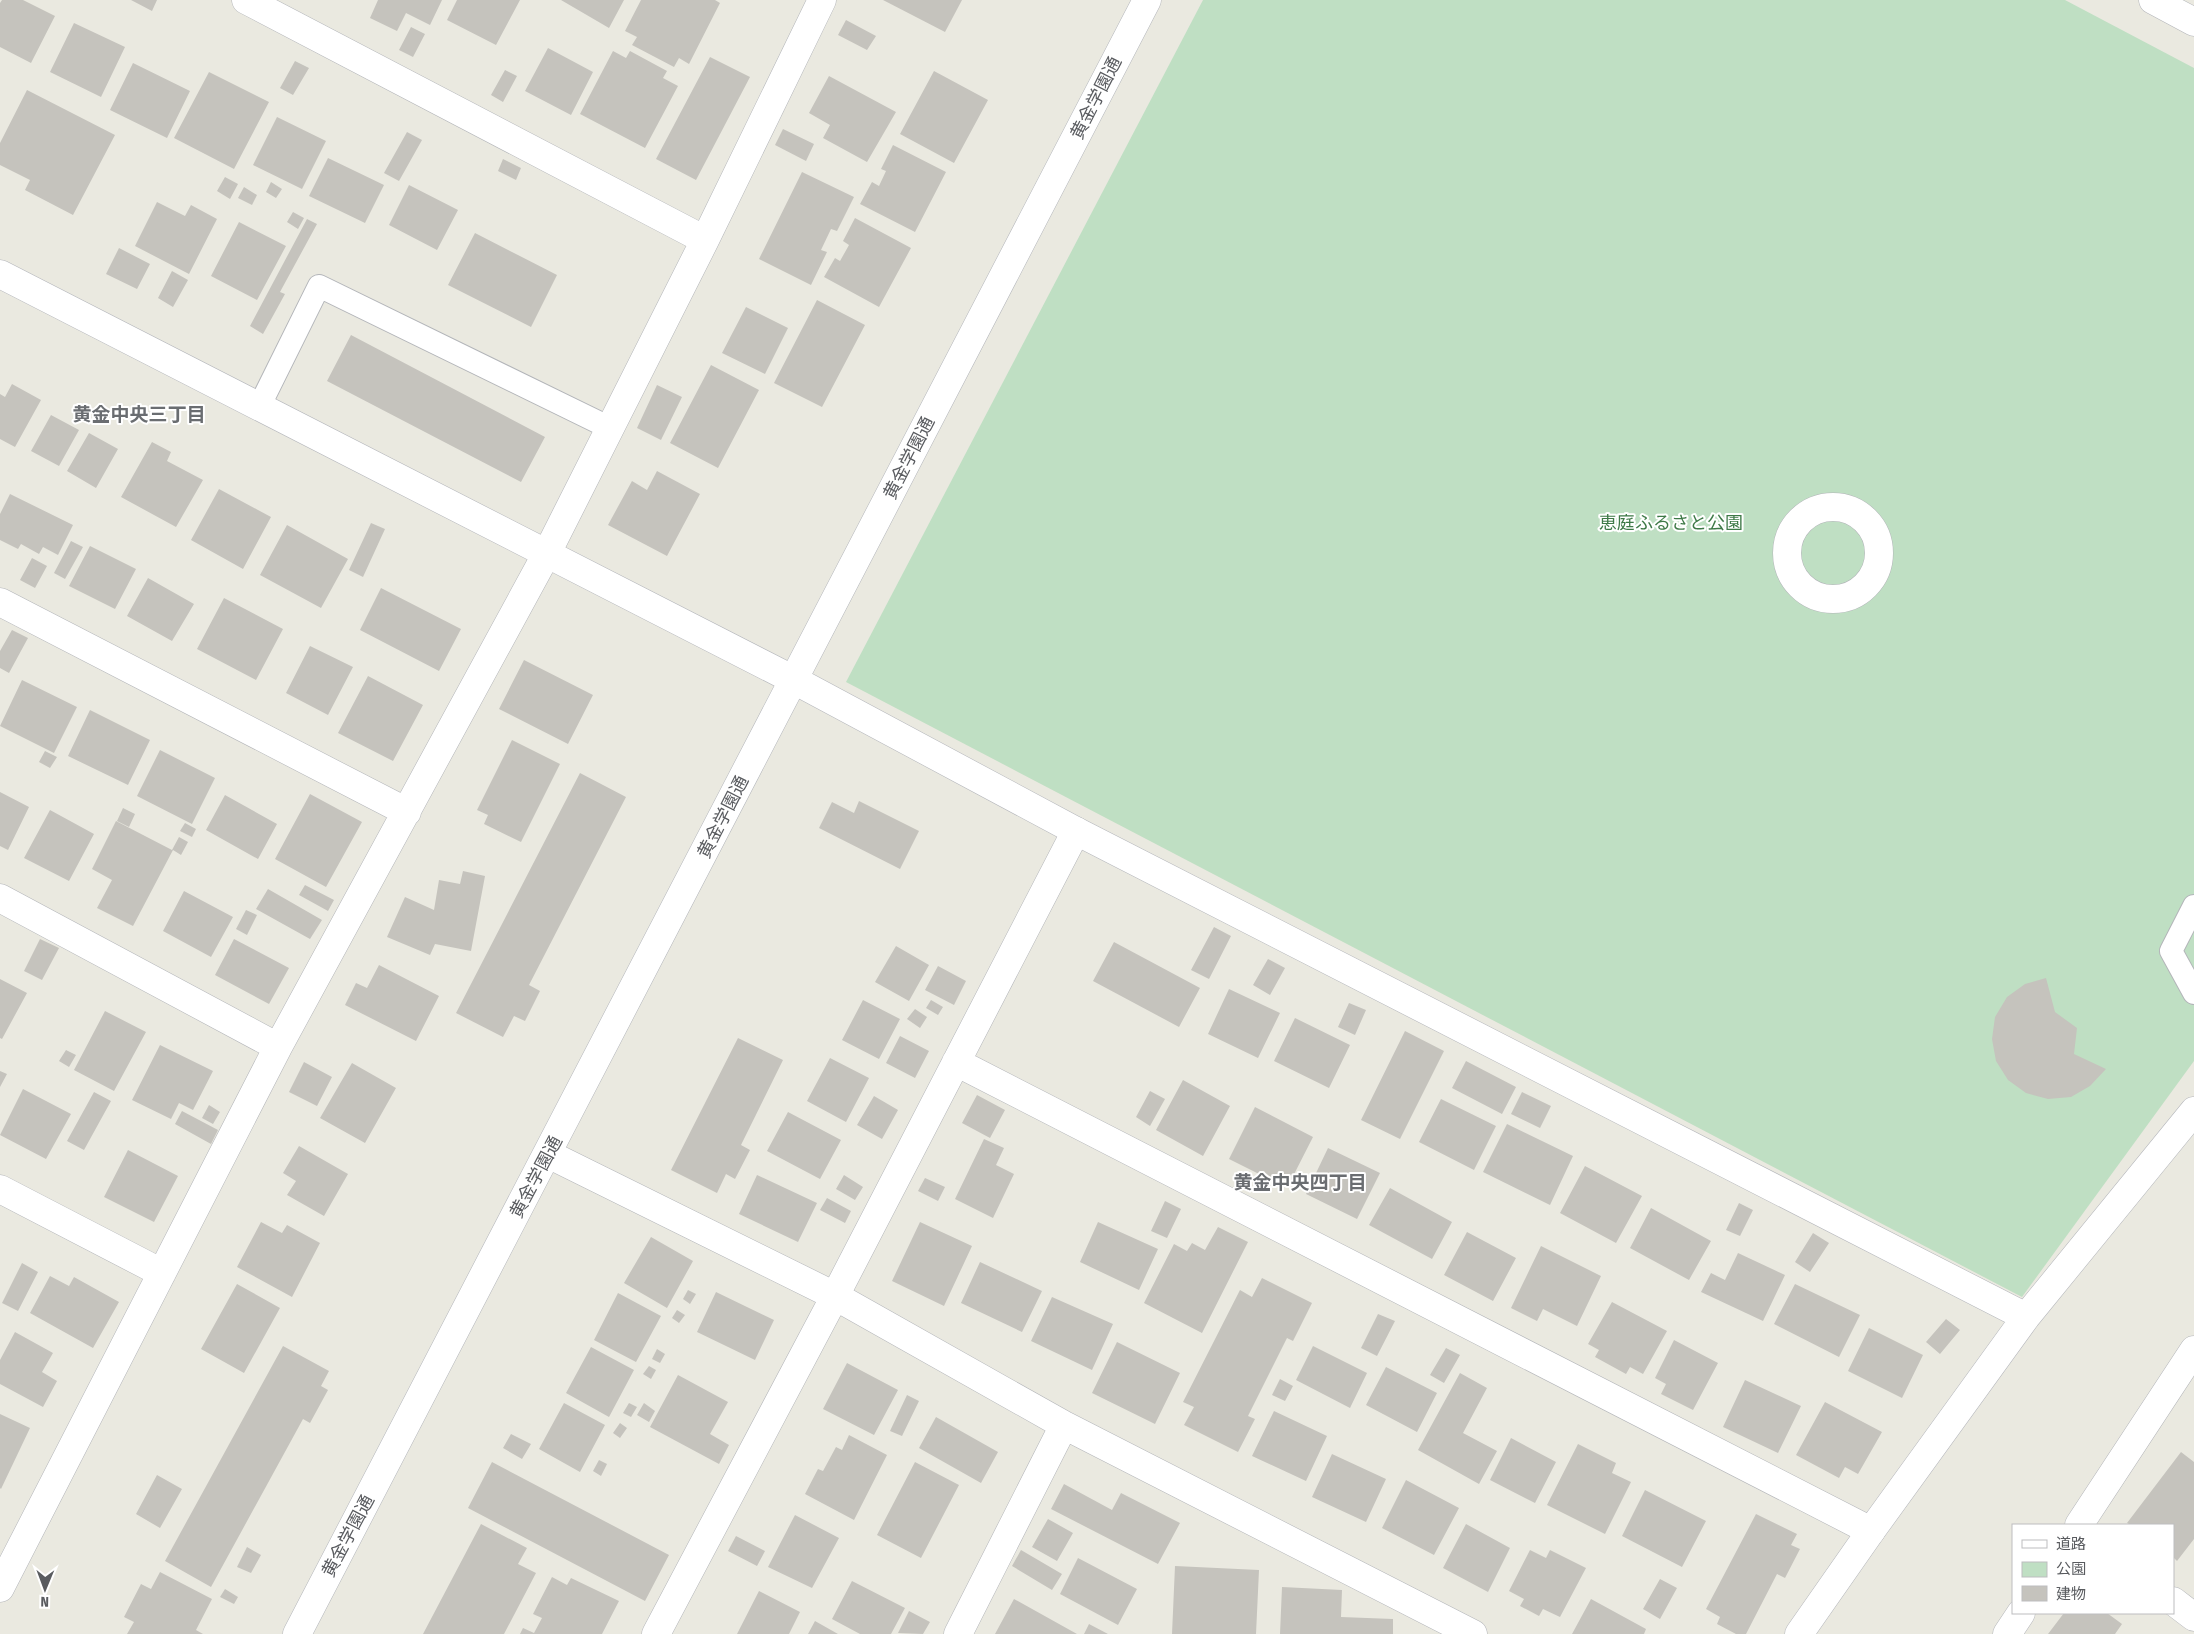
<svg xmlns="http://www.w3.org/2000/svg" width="2194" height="1634" viewBox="0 0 2194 1634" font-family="'Fira Sans Condensed','Noto Sans JP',sans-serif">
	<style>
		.green { fill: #bfdfc3 }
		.building { fill: #c5c3bd }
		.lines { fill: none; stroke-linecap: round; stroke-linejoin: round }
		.lane-casing { stroke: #b3b5b9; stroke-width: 24 }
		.street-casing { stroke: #b3b5b9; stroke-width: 29 }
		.secondary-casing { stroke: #b4b6bb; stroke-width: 29 }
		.lane { stroke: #fff; stroke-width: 22 }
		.street { stroke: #fff; stroke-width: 28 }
		.secondary { stroke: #fff; stroke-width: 28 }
		.labels { text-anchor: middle; stroke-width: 4; stroke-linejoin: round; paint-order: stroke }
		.street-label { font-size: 18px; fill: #595b5f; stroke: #fff }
		.park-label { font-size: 18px; fill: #3e7947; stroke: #fff }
		.neighbourhood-label { font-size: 19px; font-weight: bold; fill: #6a6d71; stroke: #fff }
	</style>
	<rect width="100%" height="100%" fill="#eae9e0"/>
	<!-- green -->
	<path class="green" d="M1203,0H2065L2194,68V1061L2022,1297L846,682Z"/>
	<!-- building -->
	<path class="building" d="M2,0H23L55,16L31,63L0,47V3Z
		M131,0H157L152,11Z
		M378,0H442L430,25L406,13L397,31L370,18Z
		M457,0H520L496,45L447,20Z
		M561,0H624L609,28Z
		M641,0H715L720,3L689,64L679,58L674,67L632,45L637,37L625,31Z
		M883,0H962L945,32Z
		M846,20L876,36L867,50L838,35Z
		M74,23L125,47L101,97L50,72Z
		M411,27L425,34L413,57L399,50Z
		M548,48L593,72L571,115L525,91Z
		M613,51L626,58L630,51L667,71L663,78L678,86L645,148L580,114Z
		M710,57L750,77L696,180L656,159Z
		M295,61L309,68L293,95L280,88Z
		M133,63L190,91L167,138L110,110Z
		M505,70L517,76L503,102L491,95Z
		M934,71L988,100L954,163L900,134Z
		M209,72L269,102L234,169L174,138Z
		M829,76L896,112L867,162L823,138L830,125L809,113Z
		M27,90L115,135L73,215L25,190L30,180L0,165V143Z
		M277,117L326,141L302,189L253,165Z
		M783,129L814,144L806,161L775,145Z
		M407,132L422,140L399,181L384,173Z
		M893,145L946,172L915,232L860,204L872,182L879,186L886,171L881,169Z
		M328,158L384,185L365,223L309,196Z
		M503,159L521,168L516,180L498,171Z
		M802,172L854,197L837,231L831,229L821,250L827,252L811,285L759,259Z
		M225,177L238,184L230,199L217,191Z
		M271,182L282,189L276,198L266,192Z
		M409,185L458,210L437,250L389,225Z
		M244,187L257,195L252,205L238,198Z
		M157,202L185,216L191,205L217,219L189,274L135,246Z
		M293,212L304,218L298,229L287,222Z
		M855,218L911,248L879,307L824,277L835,258L840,261L849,245L843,241Z
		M307,219L317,224L280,292L285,294L263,334L250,326Z
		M239,222L286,246L257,300L211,276Z
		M475,233L557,275L531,327L448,285Z
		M119,248L150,264L137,289L106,274Z
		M172,271L188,280L173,307L158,298Z
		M817,300L865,325L822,407L774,383Z
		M746,307L788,328L765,374L722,353Z
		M351,335L545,437L521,482L327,381Z
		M711,365L759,390L718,468L670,443Z
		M12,384L41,400L15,447L0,439V394L5,397Z
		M657,385L682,397L661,440L637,428Z
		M51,415L79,430L59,466L31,451Z
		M89,433L118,449L96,488L67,471Z
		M152,442L171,452L167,461L203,480L176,527L121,497Z
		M657,471L700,494L667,556L608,525L632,481L647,490Z
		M219,489L271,517L243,569L191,540Z
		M10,494L73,525L58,555L43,547L39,554L21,544L18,549L0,540V514Z
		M371,523L385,529L363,577L349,570Z
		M287,525L348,559L321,608L260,575Z
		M71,541L83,547L65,579L54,573Z
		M90,546L136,569L115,609L69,586Z
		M32,558L47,566L35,588L20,580Z
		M148,578L194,604L172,641L127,616Z
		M381,588L461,629L439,671L360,630Z
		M224,598L283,629L256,680L197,649Z
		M12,630L28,638L9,673L0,668V651Z
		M310,646L353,667L328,715L286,693Z
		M524,660L593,695L568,744L499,709Z
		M368,676L423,705L393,761L338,733Z
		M22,680L77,707L54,753L0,726Z
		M90,710L150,740L128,785L68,756Z
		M512,740L560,764L521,842L484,824L488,815L477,810Z
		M160,750L215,778L192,824L137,796Z
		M45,751L57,757L50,768L39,762Z
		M580,773L626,797L529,985L540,991L525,1021L514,1016L503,1037L456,1013Z
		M0,792L29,807L8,850L0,846Z
		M310,794L362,822L326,887L275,859Z
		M225,795L277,824L258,859L206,830Z
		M859,801L919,831L900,869L819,828L832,802L854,813Z
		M123,808L135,814L129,827L117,821Z
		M50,810L94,834L69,881L24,858Z
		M116,821L172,850L179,837L188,842L181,855L173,850L133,926L97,908L112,880L92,869Z
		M185,823L196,829L192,837L180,831Z
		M463,871L485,876L471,951L435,944L430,955L387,937L405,897L434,910L439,880L460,884Z
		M305,885L334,900L328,911L299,895Z
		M268,889L322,920L310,939L256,909Z
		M184,891L233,917L211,957L163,931Z
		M246,910L257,915L247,935L236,929Z
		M1214,927L1231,936L1209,979L1191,970Z
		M40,939L59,948L42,980L24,971Z
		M234,939L289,968L269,1004L215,975Z
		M1114,942L1200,988L1179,1027L1093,981Z
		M896,946L929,965L909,1001L875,982Z
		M1268,959L1285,968L1270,995L1253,985Z
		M379,965L439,996L416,1041L345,1005L356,983L367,988Z
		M938,966L966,981L954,1005L925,990Z
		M2046,978L2055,1012L2077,1028L2074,1054L2106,1069L2090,1086L2071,1097L2048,1099L2026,1093L2008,1080L1996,1061L1992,1039L1995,1017L2007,997L2025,984Z
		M0,979L27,993L2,1039L0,1038Z
		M1229,989L1280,1013L1258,1058L1208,1034Z
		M863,1000L900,1019L879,1059L842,1040Z
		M931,1000L943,1007L938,1015L926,1008Z
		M1349,1003L1366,1010L1355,1035L1338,1027Z
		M915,1009L927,1017L920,1028L907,1019Z
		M105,1011L146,1032L114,1091L74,1070Z
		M1295,1018L1350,1045L1329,1088L1274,1061Z
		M1405,1031L1444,1051L1400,1139L1361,1120Z
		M900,1036L929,1051L915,1078L886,1063Z
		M738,1038L783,1060L741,1145L750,1150L735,1179L726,1174L717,1193L671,1170Z
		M160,1045L213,1071L193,1110L179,1103L171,1119L132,1100Z
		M66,1050L76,1055L69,1067L59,1061Z
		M830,1058L869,1078L846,1122L807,1101Z
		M1466,1061L1516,1087L1502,1114L1452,1088Z
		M304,1062L332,1077L317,1106L289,1092Z
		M352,1063L396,1088L365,1143L320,1118Z
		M0,1071L7,1074L0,1087Z
		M1183,1080L1230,1106L1203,1156L1156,1130Z
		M23,1089L71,1114L46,1159L0,1135Z
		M1150,1091L1165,1099L1150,1126L1136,1117Z
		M94,1092L111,1101L84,1150L67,1141Z
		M1522,1092L1551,1106L1540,1128L1511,1114Z
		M977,1095L1005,1110L990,1138L962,1123Z
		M874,1096L898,1110L882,1139L857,1125Z
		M1441,1099L1496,1126L1474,1170L1419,1142Z
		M209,1105L220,1112L213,1124L202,1118Z
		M1255,1107L1313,1137L1287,1188L1229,1159Z
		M182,1111L218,1130L211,1144L175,1124Z
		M788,1112L841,1140L820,1179L767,1151Z
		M1507,1124L1573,1156L1550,1205L1483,1172Z
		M984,1139L1004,1148L996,1165L1014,1174L993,1218L955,1199Z
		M299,1146L348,1174L324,1216L287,1195L296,1181L283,1173Z
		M1328,1148L1380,1173L1357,1219L1306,1194Z
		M128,1150L178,1176L154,1222L104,1197Z
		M1585,1166L1642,1196L1616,1243L1560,1213Z
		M757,1175L817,1203L798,1242L739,1214Z
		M844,1175L863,1187L855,1200L836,1189Z
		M925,1178L945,1187L938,1201L918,1191Z
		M1390,1188L1452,1222L1432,1259L1369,1225Z
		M827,1198L851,1211L845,1223L820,1210Z
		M1165,1201L1181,1209L1167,1238L1151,1231Z
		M1739,1203L1753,1210L1740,1236L1726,1230Z
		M1651,1208L1711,1241L1689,1280L1630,1248Z
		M261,1222L282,1233L287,1225L320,1243L292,1297L237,1267Z
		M920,1222L972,1246L944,1306L892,1281Z
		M1098,1222L1158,1249L1139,1290L1080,1262Z
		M1218,1227L1248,1242L1202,1333L1144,1303L1174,1244L1187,1251L1192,1243L1205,1250Z
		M1467,1232L1516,1258L1493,1301L1444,1275Z
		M1813,1233L1829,1243L1810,1272L1795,1262Z
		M651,1237L693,1261L667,1308L624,1283Z
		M1541,1246L1601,1276L1577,1326L1543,1309L1537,1321L1511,1308Z
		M1738,1253L1785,1275L1763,1321L1701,1292L1711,1273L1725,1280Z
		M980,1262L1042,1291L1022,1332L961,1303Z
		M22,1263L38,1272L18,1311L2,1303Z
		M50,1276L69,1286L74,1277L119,1302L93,1348L30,1313Z
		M1262,1278L1312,1303L1293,1341L1287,1338L1248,1416L1255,1419L1238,1452L1184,1425L1194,1407L1183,1402L1240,1290L1252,1297Z
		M237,1284L280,1308L244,1373L201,1349Z
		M1795,1284L1860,1315L1839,1357L1774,1324Z
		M688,1290L696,1294L690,1304L683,1299Z
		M716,1292L774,1320L755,1360L697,1332Z
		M618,1293L661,1316L636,1362L594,1340Z
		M1052,1297L1113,1324L1092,1370L1031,1341Z
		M1612,1302L1667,1331L1643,1374L1630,1367L1626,1374L1595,1357L1599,1350L1588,1344Z
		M677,1310L685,1315L679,1323L672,1318Z
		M1378,1314L1395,1321L1377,1356L1361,1348Z
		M1946,1319L1960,1330L1940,1354L1926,1342Z
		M1869,1328L1923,1355L1902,1398L1848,1371Z
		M15,1332L53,1353L42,1372L57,1381L43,1407L0,1384V1360Z
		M1674,1340L1718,1363L1693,1410L1661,1394L1666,1384L1655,1378Z
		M1117,1342L1180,1373L1155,1424L1092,1393Z
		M283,1346L329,1371L321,1386L328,1390L310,1423L303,1419L211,1587L165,1561Z
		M1313,1346L1367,1373L1350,1408L1296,1380Z
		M591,1347L634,1370L609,1417L566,1393Z
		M1446,1348L1460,1355L1444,1383L1430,1375Z
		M657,1349L665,1354L660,1363L652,1359Z
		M847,1363L898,1390L874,1435L823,1409Z
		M649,1366L656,1370L651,1379L643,1374Z
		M1386,1367L1437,1393L1417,1432L1366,1405Z
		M1460,1373L1487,1388L1463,1433L1497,1451L1479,1484L1418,1450Z
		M678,1375L728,1402L710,1434L729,1445L719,1464L650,1427Z
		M1280,1379L1293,1386L1285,1401L1272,1395Z
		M1745,1380L1801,1406L1778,1453L1723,1427Z
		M907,1395L919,1401L902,1436L890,1431Z
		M1825,1402L1882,1432L1858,1474L1845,1467L1839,1478L1796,1455Z
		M564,1403L605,1425L580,1472L539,1449Z
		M629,1403L637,1407L631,1417L623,1413Z
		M644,1403L655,1411L649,1422L637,1415Z
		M1274,1411L1327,1436L1306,1481L1252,1456Z
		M0,1414L30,1428L1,1489L0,1488Z
		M936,1417L998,1452L981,1483L919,1448Z
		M620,1423L627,1428L620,1438L613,1433Z
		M511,1434L531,1444L522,1459L503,1448Z
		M849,1435L887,1455L854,1520L805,1494L818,1469L823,1471L836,1447L842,1450Z
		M1511,1438L1556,1462L1535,1503L1490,1480Z
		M1578,1444L1616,1463L1612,1473L1631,1482L1605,1534L1547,1505Z
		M2181,1452L2194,1462V1539L2177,1561L2173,1557V1525H2131L2127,1523Z
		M1332,1454L1386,1479L1366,1522L1312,1497Z
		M599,1460L607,1464L601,1476L593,1471Z
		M492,1462L669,1555L645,1601L468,1508Z
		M915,1462L959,1485L921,1558L877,1535Z
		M157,1475L182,1489L160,1528L136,1514Z
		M1406,1480L1459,1508L1434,1555L1382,1528Z
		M1064,1484L1112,1510L1121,1493L1180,1523L1158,1564L1051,1509Z
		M1645,1490L1706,1521L1682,1567L1622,1536Z
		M1756,1514L1797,1534L1791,1545L1800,1549L1785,1578L1777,1574L1746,1634H1736L1717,1624L1720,1617L1706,1609Z
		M795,1515L839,1538L812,1588L768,1567Z
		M1048,1519L1073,1533L1057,1561L1032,1547Z
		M481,1524L527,1548L518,1564L536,1573L504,1634H423Z
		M1466,1524L1510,1548L1488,1592L1443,1568Z
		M736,1536L765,1551L757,1566L728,1551Z
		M247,1547L261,1555L251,1573L237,1567Z
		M1021,1550L1062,1574L1052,1590L1012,1566Z
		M1530,1550L1546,1558L1550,1550L1586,1568L1560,1617L1543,1609L1539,1616L1520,1606L1524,1599L1509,1591Z
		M1078,1558L1137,1589L1118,1625L1060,1594Z
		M1175,1566L1259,1570L1256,1634H1172Z
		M160,1572L212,1599L196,1630L203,1634H127L134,1622L124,1617L141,1584L151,1589Z
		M552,1577L567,1585L571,1578L619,1601L602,1634H520L523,1628L534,1633L542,1618L533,1614Z
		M1660,1579L1677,1588L1660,1619L1643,1609Z
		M852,1581L905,1608L891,1634H860L832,1619Z
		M1282,1587L1342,1590L1341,1617L1393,1619V1634H1280Z
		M225,1589L238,1597L234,1604L220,1597Z
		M759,1591L800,1612L789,1634H737Z
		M1014,1599L1077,1634H995Z
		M1591,1599L1646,1629L1644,1634H1572Z
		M909,1611L930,1622L923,1634L898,1633Z
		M2064,1613H2107L2122,1624L2115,1634H2048Z
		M815,1621L838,1634H808Z
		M1089,1624L1108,1634H1084Z"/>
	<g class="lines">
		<defs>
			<path id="lane" d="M259,407L319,286L610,428
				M2194,906L2171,951L2194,993"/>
			<path id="street" d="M246,0L705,240
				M2153,0L2194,22
				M1787 553a46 46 0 1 1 92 0a46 46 0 1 1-92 0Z
				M0,602L407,812
				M0,898L278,1047
				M956,1062L1871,1531
				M548,1154L835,1296L1064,1425L1473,1634
				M0,1189L162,1273
				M2079,1525L2194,1350
				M0,1588L278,1047L547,553L705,240L822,0
				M2173,1601L2194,1617
				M656,1634L835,1296L1076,831
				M958,1634L1064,1425
				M2007,1634L2021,1613"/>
			<path id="secondary" d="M0,274L794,680L1076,831L2026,1317
				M297,1634L1147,0
				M1799,1634L1871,1531L2026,1317L2194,1111"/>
		</defs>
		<!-- lane casing -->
		<use href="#lane" class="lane-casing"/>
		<!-- street casing -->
		<use href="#street" class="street-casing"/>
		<!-- secondary casing -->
		<use href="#secondary" class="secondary-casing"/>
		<!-- lane -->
		<use href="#lane" class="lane"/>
		<!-- street -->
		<use href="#street" class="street"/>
		<!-- secondary -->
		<use href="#secondary" class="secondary"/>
	</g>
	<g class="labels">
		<!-- street labels -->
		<g class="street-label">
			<text transform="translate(1096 98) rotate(-63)" y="6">黄金学園通</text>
			<text transform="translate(909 458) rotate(-63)" y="6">黄金学園通</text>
			<text transform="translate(723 817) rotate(-63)" y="6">黄金学園通</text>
			<text transform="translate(536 1177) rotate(-62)" y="6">黄金学園通</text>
			<text transform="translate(348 1536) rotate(-62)" y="6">黄金学園通</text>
		</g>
		<!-- park labels -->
		<g class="park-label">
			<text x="1671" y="529">恵庭ふるさと公園</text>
		</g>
		<!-- neighbourhood labels -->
		<g class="neighbourhood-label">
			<text x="139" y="421">黄金中央三丁目</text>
			<text x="1300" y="1189">黄金中央四丁目</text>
		</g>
	</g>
	<!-- legend -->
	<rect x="2012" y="1524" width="162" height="90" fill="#ffffff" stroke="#bdbdbf"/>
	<rect x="2022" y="1540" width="25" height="8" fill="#ffffff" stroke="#bdbdbf"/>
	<text x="2056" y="1549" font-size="15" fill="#595b5f">道路</text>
	<rect x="2022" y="1562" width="25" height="15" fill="#bfdfc3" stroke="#bdbdbf"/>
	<text x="2056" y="1574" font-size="15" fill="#595b5f">公園</text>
	<rect x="2022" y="1586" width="25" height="15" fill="#c5c3bd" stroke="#bdbdbf"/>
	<text x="2056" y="1599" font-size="15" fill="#595b5f">建物</text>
	<!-- north arrow -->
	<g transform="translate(45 1589) rotate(181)" stroke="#ffffff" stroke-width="4" paint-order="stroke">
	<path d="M0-4L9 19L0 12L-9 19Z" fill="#595b5f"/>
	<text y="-8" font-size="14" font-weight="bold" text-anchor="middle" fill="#595b5f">N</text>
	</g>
</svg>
